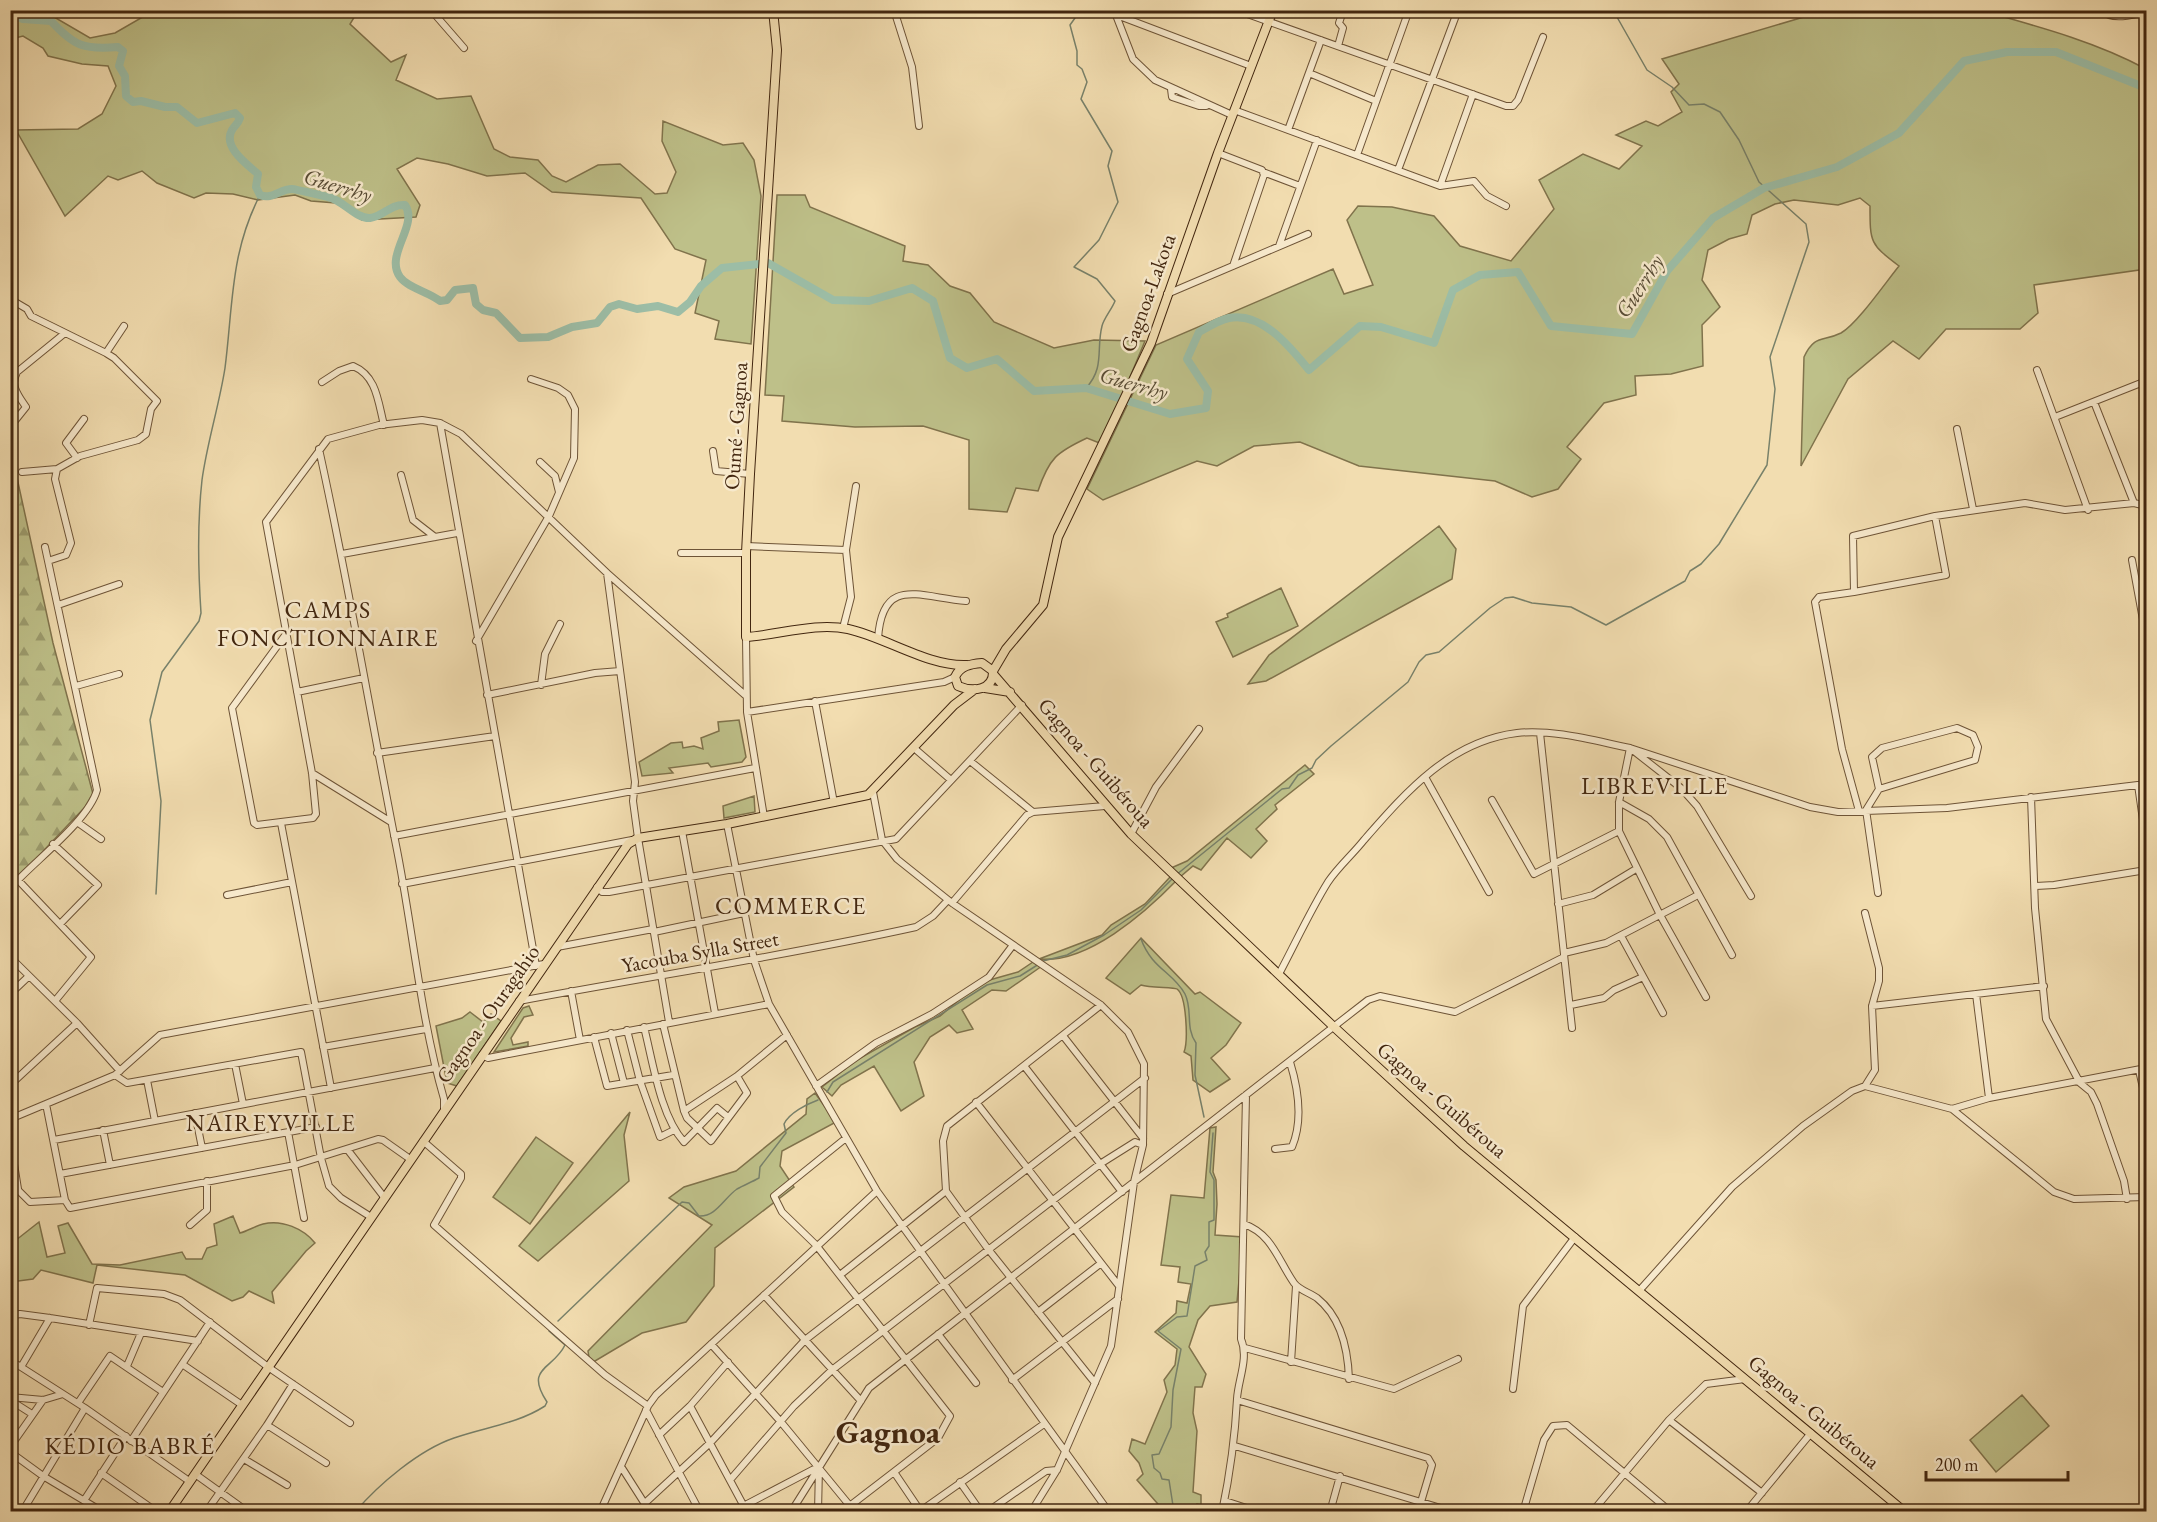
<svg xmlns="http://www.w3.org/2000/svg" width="2157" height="1522" viewBox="0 0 2157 1522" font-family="'EB Garamond',serif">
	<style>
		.grass { fill: #bec089; stroke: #80734c; stroke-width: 1.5 }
		.forest { fill: url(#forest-firs); stroke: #80734c; stroke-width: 1.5 }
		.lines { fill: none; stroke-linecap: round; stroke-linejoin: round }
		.stream { stroke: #78816a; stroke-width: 1.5 }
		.river { stroke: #9cbda6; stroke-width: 8 }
		.minor-casing { stroke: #6e5437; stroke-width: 8 }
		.major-casing { stroke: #42260f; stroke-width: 10 }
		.minor { stroke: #f7e9cc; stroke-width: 6 }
		.major { stroke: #f2ddb0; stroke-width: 8 }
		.labels { text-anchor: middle; stroke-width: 5; stroke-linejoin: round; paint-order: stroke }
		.street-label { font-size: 21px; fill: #42260f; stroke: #f7e9cc }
		.water-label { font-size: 22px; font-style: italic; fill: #584c35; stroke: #f7e9cc }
		.quarter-label { font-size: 24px; letter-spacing: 1.5px; fill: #42260f; stroke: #f7e9cc }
		.town-label { font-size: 33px; font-weight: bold; fill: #42260f; stroke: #f7e9cc }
	</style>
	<defs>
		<pattern id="forest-firs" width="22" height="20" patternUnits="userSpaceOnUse" patternTransform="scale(1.5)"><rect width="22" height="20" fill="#bec089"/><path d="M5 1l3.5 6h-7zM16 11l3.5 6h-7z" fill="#9c9c6e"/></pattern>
	</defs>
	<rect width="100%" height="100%" fill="#f2ddb0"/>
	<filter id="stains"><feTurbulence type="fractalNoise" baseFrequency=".00333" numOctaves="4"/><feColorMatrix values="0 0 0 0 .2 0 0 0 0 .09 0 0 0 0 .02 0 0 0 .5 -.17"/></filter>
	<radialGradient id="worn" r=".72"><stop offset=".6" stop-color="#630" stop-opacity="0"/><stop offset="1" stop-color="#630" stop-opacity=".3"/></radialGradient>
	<!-- grass -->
	<path class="grass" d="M304,10L308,14L311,11H358L350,24L391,62L406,55L396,80L437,99L471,96L494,149L510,157L538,160L552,176L566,182L598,165L620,164L655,194L667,193L676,172L662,141L663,121L723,145L743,143L754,160L761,196L751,344L715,339L719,321L695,313L706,260L675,249L641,198L552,192L525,173L487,176L448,164L417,158L397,169L420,205L416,217L362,220L336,203L311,201L295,195L258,200L233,194L206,193L194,198L157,183L142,171L118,180L108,176L65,216L16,130L78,129L102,114L116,86L108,66L82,64L48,56L43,48L23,36L11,39V11L49,14L90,38L115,33L153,11Z
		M1979,10C2036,26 2094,41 2146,69V269L2034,285L2038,313L2020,329H1946L1919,359L1893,341L1848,379L1801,466L1804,357C1815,334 1823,342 1841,333C1857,324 1886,282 1899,266C1870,244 1870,243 1870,206L1860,198L1838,205L1794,200L1775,204L1752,215L1747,234L1729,239L1708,250L1702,280L1720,307L1702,325L1703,366L1671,374L1635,376L1636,395L1604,403L1567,447L1581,459L1558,489L1532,497L1495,481L1359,466L1300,442L1254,446L1217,466L1197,461L1103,500L1087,489L1156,345L1333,269L1344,294L1373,285L1347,220L1358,206L1392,207L1434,216L1460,246L1511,261L1554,209L1539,180L1583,154L1619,169L1642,146L1616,135L1646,121L1658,126L1682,112L1671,92L1679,84L1662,59L1824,11Z
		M777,195H805L810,207L905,246L903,261L928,265L950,286L970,293L994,322L1054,348L1094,340L1145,341L1102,444L1087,438C1057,452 1049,458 1038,491L1016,488L1007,512L969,509V440L923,426L855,427L782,421L784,396L765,395Z
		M1439,526L1456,549L1452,579L1266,681L1248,684L1269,655Z
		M1281,588L1298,626L1233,657L1216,622L1228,617L1227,614Z
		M739,720L746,757L742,762L711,767L708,763L669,768L673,773L642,776L639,762L671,743L682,742L683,748L694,746L703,749L701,738L719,731L718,722Z
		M1305,765L1314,774L1275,805L1277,809L1256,829L1267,841L1251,858L1227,838L1201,870L1193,866L1180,877L1171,868L1187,861Z
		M754,796L755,812L724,818L723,806Z
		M1171,876L1177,880C1145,913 1087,964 1039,959L1102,935L1111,925L1145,904Z
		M1141,938L1195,994L1200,992L1241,1023L1226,1045L1211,1058L1230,1079L1210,1092L1193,1080L1191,1056L1184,1052C1188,1042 1187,996 1177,989C1174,987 1150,988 1141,985L1130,994L1106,978Z
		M1033,962L1042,966L1006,991L992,990L962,1010L973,1029L957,1033L949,1025L930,1037L914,1062L924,1096L901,1111L874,1066L841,1085L832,1096L822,1087L855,1061L915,1027L940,1016L966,994L986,981L1018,972Z
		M529,1006L533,1015L524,1017L511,1038L513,1045L528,1042V1046L494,1052L523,1008Z
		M470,1012L483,1022L491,1014L501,1021L457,1086L447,1083L436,1026L462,1018Z
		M815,1093L836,1122L782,1151L780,1166L794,1187L715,1248L714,1286L686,1322L642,1333L590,1364L588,1351L712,1225L669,1198L684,1187L736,1171L806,1114L807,1099Z
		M630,1112L624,1135L629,1181L538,1261L519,1246Z
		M1216,1127L1213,1172L1216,1180L1217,1204L1215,1235L1243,1237L1237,1302L1210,1306L1198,1320L1189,1347L1206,1374L1202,1387H1195L1193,1413L1197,1431L1193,1492L1201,1495V1505L1197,1504L1196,1511H1164L1137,1480L1143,1474L1139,1463L1129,1451L1132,1439L1145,1444L1167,1392L1164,1380L1175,1365L1177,1349L1155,1332L1176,1313L1177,1301L1187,1303L1191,1284L1178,1282L1180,1267L1161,1265L1171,1195L1204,1198L1210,1128Z
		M536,1137L573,1163L530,1224L493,1197Z
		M233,1216L240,1233C248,1231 255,1226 263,1224C282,1219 304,1229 315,1243L306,1251L272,1292L274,1303L249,1291L243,1297L232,1301L185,1275L97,1265L93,1283L41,1270L33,1279L11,1282V1244L39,1222L47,1257L65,1253L58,1226L68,1223L92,1264L120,1265L182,1252L186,1259H202L207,1248L217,1245L214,1224Z
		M2022,1395L2049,1426L1996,1472L1970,1440Z"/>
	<!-- forest -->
	<path class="forest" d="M11,468L16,473L53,643L93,794L86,806L11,885Z"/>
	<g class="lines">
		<!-- stream -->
		<path class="stream" d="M1074,10L1075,18L1070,25L1077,51V65L1082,69L1087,82L1081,99L1112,151L1108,166L1118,202L1099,240L1074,267L1097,279L1115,301C1112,309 1104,318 1102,326C1096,349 1105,368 1086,388
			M1176,875L1282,789L1289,788L1298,775L1312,768L1316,760L1331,746L1408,682L1419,662L1426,655L1439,652L1490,608L1505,598L1513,597L1532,603L1571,607L1606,625L1685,581L1690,571L1701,564L1719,544L1767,465L1775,389L1770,357L1809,242L1806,224L1759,182L1739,140L1720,112L1704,104L1689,105L1672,87L1647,70L1613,10
			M156,894L161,801L150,720L162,672L199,621L201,613C198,568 197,525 202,480C207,443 219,406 225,368C233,306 230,253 260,195
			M1141,939C1152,969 1173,972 1185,994C1193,1010 1185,1028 1196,1043L1195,1075L1204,1117
			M1043,961L1067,955L1104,935L1141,910L1173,878
			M827,1092L833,1082L987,985L1020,976L1039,964
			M558,1321L682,1202L689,1203L699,1216C716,1217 724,1198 737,1189C744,1185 752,1182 759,1178L760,1167L786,1133L784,1124C789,1113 807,1104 818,1100
			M355,1512C379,1484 419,1450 454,1438C485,1427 517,1424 545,1406L547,1402C524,1367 553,1370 565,1345L549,1331
			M1174,1512L1169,1480L1162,1479L1160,1473L1154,1468L1152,1455L1159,1454L1171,1427L1173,1390L1181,1349L1158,1331L1177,1317L1187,1316L1195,1266L1207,1260L1205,1252L1209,1246V1222L1214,1220V1180L1210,1172L1213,1133"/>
		<!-- river -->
		<path class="river" d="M10,13L23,19L51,21C74,46 84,50 118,47L123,51L119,66L125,76L126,96L133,102L141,101L165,107H177L197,123L235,113L240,118C238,124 235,125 232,130C222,147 248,165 258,174L256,187L260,195C272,200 280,189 292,189C295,189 323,196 328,197C343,200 356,219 370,218C384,216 390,204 405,205C419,225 384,255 400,277C408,288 429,292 440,301L447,300L455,290L473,288L476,304L483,310L496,313L520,338L548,337L572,327L597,323L610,307L619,304L637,309L658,306L678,312L690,302L701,286L722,268L768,263L833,300L869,301L912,288L933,301L950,358L967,368L997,359L1034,391L1086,388L1170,414L1206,408L1208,391L1187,359L1199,332C1208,327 1219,320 1229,318C1262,311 1291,348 1309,370L1360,326L1381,327L1434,343L1453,290L1480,275L1518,272L1551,326L1632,334L1667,271L1713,218L1764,188L1837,167L1899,133L1964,61L2007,52H2056L2146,88"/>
		<defs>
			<path id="minor" d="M431,10L464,48
				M894,10L912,67L919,126
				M1114,10L1133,59L1155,80L1232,115
				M1236,10L1506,106H1513L1518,100L1543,37
				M2100,10C2114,21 2130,15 2146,12
				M387,12L388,10
				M1114,14L1251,66
				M1338,46L1343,28L1339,23L1343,11
				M1309,73L1376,101
				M1171,89L1172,97L1199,106H1206
				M1234,110L1440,186L1474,181L1487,196L1506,206
				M1288,130L1321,40
				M1218,153L1262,170L1264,175L1233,266
				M1357,155L1409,10
				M1398,170L1458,10
				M1263,172L1300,186
				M1440,186L1473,94
				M1279,246L1317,140
				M1167,294L1308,234
				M10,299L27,309L31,316L106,353L124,326
				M2037,370L2088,510
				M322,382L339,371L353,366C377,376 378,402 384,425
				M2094,402L2134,503
				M2055,417L2146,381
				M440,423L536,966
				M10,427L26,407C18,395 10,386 17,372L65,333
				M1957,429L1973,509
				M319,449C348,580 370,713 396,845C413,929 420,1016 444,1099V1109
				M713,451L716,471L750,474
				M77,458L66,443L84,419
				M540,462L555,476L559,492
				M22,472L57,469L80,456L138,440L146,434L151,409L157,401L114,358L106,353
				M401,475L413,520L435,537
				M746,546L846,550
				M45,547L97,790C89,819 40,857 18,880L91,957L55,1001
				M681,553H746
				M342,554L457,533
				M2132,560L2146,636
				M48,561L66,555L71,543L55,479L57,469
				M607,573L635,782L633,801L638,838L669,1022
				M1854,592L1946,575L1935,516
				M58,605L119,584
				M843,628L851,597L846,550L856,486
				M286,634L232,708L254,823L257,825L313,818L316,814L312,773L266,522L328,439L379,425L422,420L440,423L461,434L607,573L745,695
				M746,637L747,712L764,817
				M878,639C882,574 921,598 966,601
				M476,641L549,516L574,458L575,409L568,395L558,388L531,379
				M541,685L545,654L560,624
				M76,686L119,674
				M297,692L364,678
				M487,695L595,673L620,671
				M815,701L834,803
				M747,712L944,682L955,677
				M1540,733L1572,1028
				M914,748L951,780
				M377,753L495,736
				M970,761L1033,812
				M312,773L391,822
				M1425,777L1489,892
				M2138,785L2146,841
				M873,792L882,840L897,859L952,903L1101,1005L1128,1032L1144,1064L1143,1145L1134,1182L1111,1346L1057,1470L1031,1512
				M2031,797L2035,908L2046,1019L2080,1083L2091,1092L2097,1104L2124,1181L2127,1199
				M1492,800L1534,874L1619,831
				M1619,802L1649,819L1667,837L1732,955
				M1859,811L1842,749L1815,602L1819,597L1854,592L1853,536L1935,516L2025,503L2065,510L2134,503L2146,506
				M77,822L101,839
				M281,823L331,1088
				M727,824L754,960L769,1004L877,1191L1109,1512
				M682,831L715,1013
				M1131,834L1156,787L1199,729
				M394,836L755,768
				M53,844L98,885L60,924
				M402,884L632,840
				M2036,886L2054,885L2146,870
				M597,887L602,892H609L896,839L1022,705
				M1878,893L1866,810L1879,789L1975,760L1978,747L1973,735L1957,728L1882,748L1872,757L1879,789
				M227,895L292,882
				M952,903L1027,815L1033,812L1105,806
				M1558,904L1593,895L1636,869
				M1865,913L1879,968V981L1872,1006L1875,1070L1865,1086
				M654,932L744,913
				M1621,936L1663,1013
				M557,947L653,929
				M1564,953L1606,943L1698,895
				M10,957L77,1023L120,1071
				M1279,974C1295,944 1310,911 1328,882C1338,867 1353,854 1364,840C1406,792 1450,741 1517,733C1554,729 1595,741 1630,748L1810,807L1838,812L1947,808L2146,784
				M571,991L580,1040
				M10,994L29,976
				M1976,994L1989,1098
				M1706,997L1660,915L1619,831V802L1630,748L1681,788L1697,806L1751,896
				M519,1001C652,976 785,956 916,927L933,916L948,900
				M1571,1005L1604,998L1614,990L1643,977
				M1872,1006L2044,986
				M663,1024L684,1111L687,1118L711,1141L747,1093L737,1076L787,1035
				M644,1027C653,1062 660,1115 684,1142L717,1108L728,1117
				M627,1030L640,1081L660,1137L674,1130
				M611,1033L624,1083
				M594,1037L607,1086L673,1075
				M1064,1037L1143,1138
				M323,1047L426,1029
				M482,1055L488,1058L769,1004
				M235,1064L243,1104
				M1025,1067L1122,1192
				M2139,1070L2146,1101
				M115,1075L127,1083L301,1052L321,1158L329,1186L341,1198L371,1217
				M147,1080L155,1121
				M10,1085L77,1023
				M816,1086L876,1043L932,1014L989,977L1013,945
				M976,1102L1119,1286
				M46,1104L65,1200L70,1208L295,1165L378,1139L383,1140L410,1159
				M1952,1109L2054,1192L2074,1199L2146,1197
				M684,1111L737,1076
				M195,1113L202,1148
				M10,1119L115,1075L160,1035L544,964
				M103,1130L110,1165
				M288,1132L304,1218
				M846,1138L774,1196L782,1212L816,1245L950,1416L938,1438L851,1505
				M10,1139L18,1189
				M54,1140L435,1068
				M423,1141L461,1174V1178L434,1225L605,1375L648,1406
				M347,1149L384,1197
				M1275,1149L1292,1147C1303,1121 1298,1088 1290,1062
				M60,1174L316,1127
				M10,1182L30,1202L65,1200
				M1244,1224C1272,1234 1278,1260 1294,1283C1299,1290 1310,1293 1317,1298C1341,1317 1348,1350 1349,1379
				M190,1225L207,1210V1181
				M840,1275L946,1191
				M1639,1291L1732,1187L1803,1126L1852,1091L1865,1086L1952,1109L1989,1098L2146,1068
				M764,1295L861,1401
				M1038,1312L1100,1264
				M10,1316L20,1314L50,1318L198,1341
				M89,1325L97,1288L164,1294L180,1300L268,1367L350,1423
				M938,1334L976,1383
				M711,1344L781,1422L855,1512
				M1245,1348L1394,1389L1458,1359
				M10,1360L85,1408L189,1481
				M1291,1362L1296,1286
				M182,1364L242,1405
				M127,1366L141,1333
				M21,1367L50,1318
				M1012,1380L1118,1299
				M1095,1383L988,1249L946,1191L943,1141L947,1126L1101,1005
				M293,1384L267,1425L326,1463
				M1513,1389L1523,1306L1575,1237
				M10,1397L43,1400L63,1394
				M10,1400L32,1414
				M1237,1400L1428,1458L1432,1465L1418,1512
				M78,1403L110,1356L163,1392
				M690,1406L747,1512
				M646,1410L700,1512
				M1669,1420L1762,1493
				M659,1435L690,1406L728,1362
				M131,1441L210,1322
				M1235,1446L1454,1512
				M10,1447L43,1400
				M10,1452L43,1476L103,1512
				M244,1459L287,1485
				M622,1468L650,1512
				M894,1472L921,1512
				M101,1473L157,1512
				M195,1474L248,1512
				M730,1480L794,1406L832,1370L1100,1164L1135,1142L1143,1145
				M960,1482L981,1512
				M85,1499L126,1436
				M1225,1501L1259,1512
				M645,1503L710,1443L805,1340L1145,1078
				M22,1512L85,1408
				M206,1512L267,1425
				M600,1512L648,1406L656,1395L877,1191
				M732,1512L818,1467
				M791,1512L869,1388L1368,1000L1380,996L1455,1012L1564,957
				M818,1512L819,1467
				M919,1512L1044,1424
				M987,1512L1046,1471L1057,1470
				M1222,1512C1230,1474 1235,1438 1237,1399C1238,1380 1249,1358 1241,1339L1246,1095
				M1330,1512L1340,1476
				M1523,1512L1544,1440L1553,1426L1567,1425L1671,1512
				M1592,1512L1669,1420L1706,1384L1745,1379
				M1746,1512L1811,1433"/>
			<path id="major" d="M773,10L777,50L750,474L746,553V637C778,635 816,622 848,629C885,637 929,667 967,665
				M982,663L993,671C994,691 972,692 958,686L955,677C960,666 970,664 982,663Z
				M993,671L1006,649L1043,605L1058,537L1151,343L1218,153L1273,10
				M994,675L1131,834L1334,1027L1464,1146L1905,1512
				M985,688L1010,692
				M169,1512L628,844L638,838L727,824L868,795L954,705L975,689"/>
		</defs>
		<!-- minor casing -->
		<use href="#minor" class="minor-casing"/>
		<!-- major casing -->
		<use href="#major" class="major-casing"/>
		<!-- minor -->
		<use href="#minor" class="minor"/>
		<!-- major -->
		<use href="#major" class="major"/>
	</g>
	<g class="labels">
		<!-- street labels -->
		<g class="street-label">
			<text transform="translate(1148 293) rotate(-70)" y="7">Gagnoa-Lakota</text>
			<text transform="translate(736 426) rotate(-86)" y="7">Oumé - Gagnoa</text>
			<text transform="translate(1096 763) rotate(49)" y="7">Gagnoa - Guibéroua</text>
			<text transform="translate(700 952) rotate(-10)" y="7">Yacouba Sylla Street</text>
			<text transform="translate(488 1014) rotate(-55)" y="7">Gagnoa - Ouragahio</text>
			<text transform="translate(1442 1100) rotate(41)" y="7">Gagnoa - Guibéroua</text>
			<text transform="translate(1814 1412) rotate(40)" y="7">Gagnoa - Guibéroua</text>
		</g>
		<!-- water labels -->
		<g class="water-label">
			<text transform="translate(338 185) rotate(17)" y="8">Guerrhy</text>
			<text transform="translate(1639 286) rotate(-57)" y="8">Guerrhy</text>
			<text transform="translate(1134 383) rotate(16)" y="8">Guerrhy</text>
		</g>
		<!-- quarter labels -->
		<g class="quarter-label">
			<text x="328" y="618">CAMPS<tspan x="328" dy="28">FONCTIONNAIRE</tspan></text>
			<text x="1655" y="794">LIBREVILLE</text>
			<text x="791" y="914">COMMERCE</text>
			<text x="271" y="1131">NAIREYVILLE</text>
			<text x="130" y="1454">KÉDIO BABRÉ</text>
		</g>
		<!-- town labels -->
		<g class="town-label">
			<text x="888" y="1443">Gagnoa</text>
		</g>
	</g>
	<!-- margin -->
	<rect width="2157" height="1522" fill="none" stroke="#f2ddb0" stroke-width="36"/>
	<rect x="12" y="12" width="2133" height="1498" fill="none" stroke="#42260f" stroke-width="3"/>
	<rect x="18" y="18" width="2121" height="1486" fill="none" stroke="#42260f" stroke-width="1.5"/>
	<!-- scale -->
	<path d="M1926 1471v9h142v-9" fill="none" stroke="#42260f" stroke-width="3"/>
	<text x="1935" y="1471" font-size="18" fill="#42260f" stroke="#f7e9cc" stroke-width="4.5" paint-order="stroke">200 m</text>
	<rect width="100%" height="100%" filter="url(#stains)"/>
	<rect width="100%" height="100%" fill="url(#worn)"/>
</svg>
